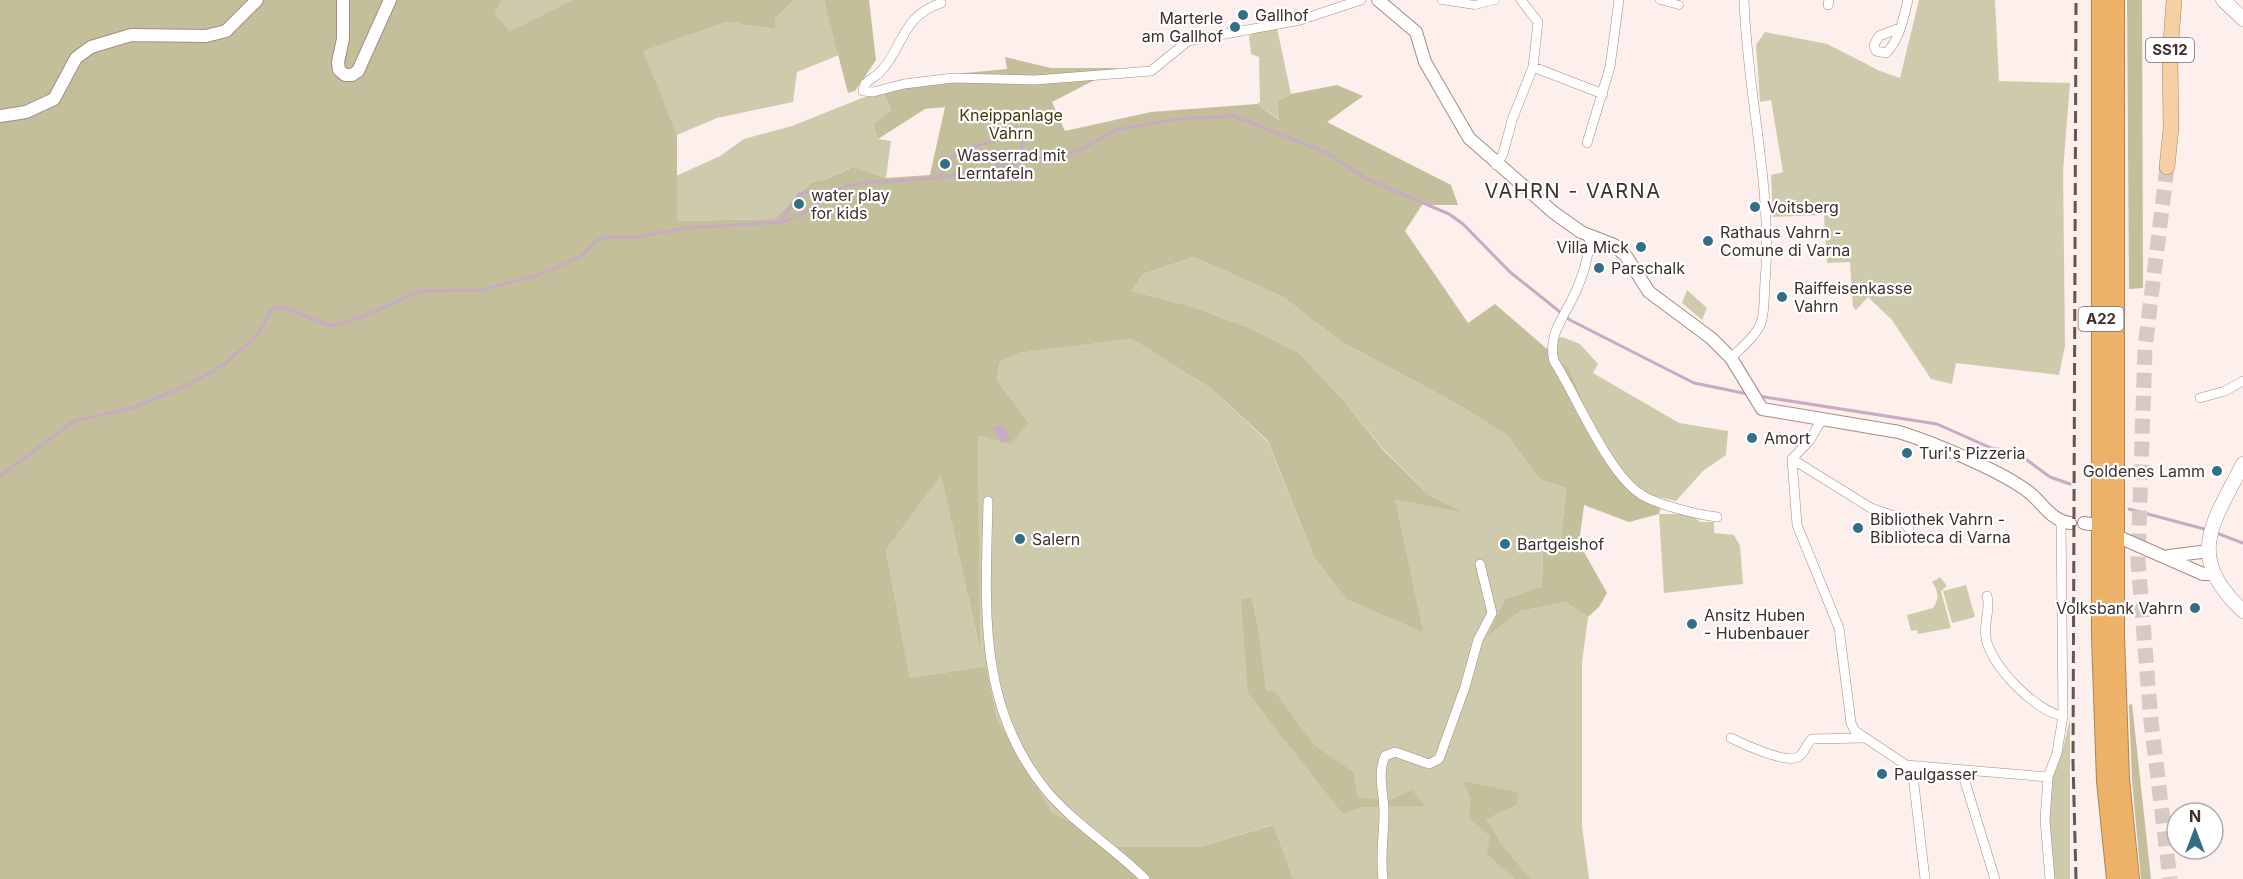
<svg xmlns="http://www.w3.org/2000/svg" width="2243" height="879" viewBox="0 0 2243 879" font-family="Inter,sans-serif">
	<style>
		.green { fill: #cdcbac }
		.forest { fill: #c2bf9a }
		.water { fill: #c8aac5 }
		.lines { fill: none; stroke-linecap: round; stroke-linejoin: round }
		.stream { stroke: #c8aac5; stroke-width: 3 }
		.primary-tunnel { stroke: #d6c9c6; stroke-width: 15; stroke-dasharray: 15 8; stroke-linecap: butt }
		.pedestrian-casing { stroke: #a78b83; stroke-width: 9 }
		.minor-casing { stroke: #a78b83; stroke-width: 10 }
		.tertiary-casing { stroke: #a78b83; stroke-width: 14 }
		.secondary-casing { stroke: #a78b83; stroke-width: 15 }
		.primary-casing { stroke: #af8453; stroke-width: 16 }
		.motorway-casing { stroke: #af8453; stroke-width: 20 }
		.pedestrian { stroke: #fff; stroke-width: 8 }
		.minor { stroke: #fff; stroke-width: 9 }
		.tertiary { stroke: #fff; stroke-width: 12 }
		.secondary { stroke: #fff; stroke-width: 14 }
		.primary { stroke: #f4d0a4; stroke-width: 15 }
		.motorway { stroke: #edb167; stroke-width: 18 }
		.rail { stroke: #635653; stroke-width: 3; stroke-dasharray: 12 6; stroke-linecap: butt }
		.poi-dot { fill: #326e86; stroke: #fff; stroke-width: 2 }
		.labels { text-anchor: middle; stroke-width: 4.5; stroke-linejoin: round; paint-order: stroke }
		.shield { fill: #fff; stroke: #766e6c; stroke-width: 1.5 }
		.shield-label { font-size: 15px; font-weight: bold; fill: #3c302d }
		.poi-label { font-size: 16px; fill: #3c302d; stroke: #fff; text-anchor: start }
		.park-label { font-size: 16px; fill: #3f3b0c; stroke: #fff }
		.quarter-label { font-size: 20px; letter-spacing: 1.5px; fill: #3c302d; stroke: #fff }
	</style>
	<rect width="100%" height="100%" fill="#fcefec"/>
	<!-- green -->
	<path class="green" d="M502,0H572L510,31L495,13Z
		M794,0H824L839,55L797,72L793,102L717,118L677,135L642,51L727,22L775,29V19Z
		M1919,0H1995L1999,81L2070,83L2063,171L2065,346L2059,375L1956,363L1952,384L1931,379L1892,320L1868,297L1856,310L1853,307L1850,262L1827,263L1824,215L1773,217L1771,175L1783,172L1771,100L1760,102L1756,45L1765,32L1827,44L1880,71L1900,78Z
		M1277,28L1291,94L1278,101L1280,120L1257,104L1260,102L1259,57L1251,54L1249,36L1254,33Z
		M884,93L891,111L878,139L891,141L886,178L851,167L827,179L812,182L774,219L677,221L676,176L720,156L744,139L792,126L862,98Z
		M1194,257L1283,297L1342,342L1459,405L1508,436L1539,479L1566,488L1561,539L1543,546L1542,586L1505,599L1488,635L1521,611L1566,602L1588,617L1582,663V826L1589,879H1293L1272,825L1200,847H1116L1052,812L997,718L986,666L910,678L886,550L941,474L979,646L978,434L1029,423L997,380L1000,362L1019,353L1132,339L1212,389L1268,442L1313,555L1395,500L1459,511L1429,495L1383,449L1345,402L1299,353L1250,328L1193,307L1132,291L1143,274Z
		M1687,290L1707,308L1702,320L1682,303Z
		M1562,337L1580,344L1598,364L1593,373L1679,423L1728,431L1726,455L1703,471L1676,501L1632,491L1589,415L1569,368L1555,356L1557,338Z
		M1659,514H1690L1700,522H1714V533L1734,535L1740,546L1743,584L1664,593Z
		M1940,577L1947,586L1941,591L1951,628L1918,634L1917,630L1911,631L1907,615L1933,608C1940,599 1938,590 1932,582Z
		M1966,585L1975,617L1952,623L1943,591Z
		M2070,719V879H2050L2048,777L2062,753Z"/>
	<!-- forest -->
	<path class="forest" d="M0,0H502L495,13L510,31L572,0H794L775,19V29L727,22L643,51L677,135V221L774,219L812,182L827,179L852,167L886,178L930,175L945,107L925,109L878,139L874,124L891,111L884,93L934,76L1007,69L1005,57L1051,68H1118L1052,102L1065,131L1151,112L1257,104L1279,120L1278,101L1291,94L1337,85L1363,96L1327,122L1451,185L1458,205H1422L1405,231L1468,323L1495,304L1569,368L1589,415L1632,491L1663,499L1659,514L1629,522L1584,505L1579,543L1607,593L1599,607L1588,617L1566,602L1521,611L1487,636L1505,599L1542,586L1543,546L1561,539L1566,488L1539,479L1508,436L1459,405L1342,342L1283,297L1194,257L1143,274L1132,291L1193,307L1250,328L1299,353L1345,402L1383,450L1429,495L1462,512L1395,500L1423,632L1347,599L1313,555L1268,441L1212,389L1132,339L1019,353L1000,362L997,380L1029,423L1010,444L978,435L980,650L941,475L886,550L910,678L986,666L997,718L1052,812L1116,847H1200L1273,825L1293,879H0Z
		M824,0H869L876,60L855,91L848,93Z
		M2127,0H2142L2143,288L2129,289Z
		M1251,598C1260,629 1261,660 1266,691L1275,692L1314,745L1353,772L1358,798L1390,800L1412,790L1425,806L1362,807L1343,814L1248,693L1241,600Z
		M2132,704L2151,879H2141L2132,780L2129,705Z
		M1463,781L1519,793L1516,805L1486,819L1501,844L1530,879H1515L1487,854L1490,836L1469,818L1471,800Z"/>
	<!-- water -->
	<path class="water" d="M999,425L1007,430L1010,439L1002,443L993,428Z"/>
	<g class="lines">
		<!-- stream -->
		<path class="stream" d="M1027,133L1029,135L1021,147L1031,160
			M1018,135L1019,138
			M939,178C954,140 983,150 1014,133
			M780,222L799,194L815,190L830,194
			M1758,396L1937,424L1991,448L2016,452L2050,477L2070,484
			M0,476L74,421L132,408L188,385L225,364L258,334L272,309L283,307L331,326L359,318L421,291L481,290L539,275L580,257L597,240L608,237H636L687,228L784,222L806,212L837,189L859,183L939,178L1080,150L1116,130L1175,119L1234,116L1327,153L1367,179L1449,214L1463,224L1510,272L1570,320L1694,383L1748,394
			M2129,509L2208,530
			M2214,532L2243,543"/>
		<!-- primary-tunnel -->
		<path class="primary-tunnel" d="M2167,167L2145,348L2138,561L2151,721L2170,879"/>
		<defs>
			<path id="pedestrian" d="M1442,0L1475,5L1495,0
				M1660,0L1679,5"/>
			<path id="minor" d="M1521,0L1538,22L1533,67L1603,94
				M941,3C900,17 904,48 880,72C875,77 869,80 865,84L863,91L873,92L904,84L953,78L1035,80L1151,71L1188,41L1300,20L1361,0
				M1828,5L1829,0
				M1900,28L1879,36L1874,45L1876,51L1886,53C1899,42 1904,16 1908,0
				M1587,143L1610,67L1619,0
				M1496,165L1503,154L1512,120L1533,67
				M1590,236C1589,255 1584,273 1576,291C1566,315 1547,333 1554,361C1576,395 1609,476 1642,495C1658,505 1699,515 1717,517
				M1731,358C1741,348 1755,337 1761,323C1765,311 1764,295 1765,282C1773,187 1747,95 1744,0
				M2200,398L2225,391L2243,381
				M1792,459L1797,525L1839,628L1851,723L1855,731L1906,765L2048,777
				M1792,459L1871,508L1900,518L1909,529
				M1792,459L1810,440L1822,419
				M988,501C986,605 976,705 1046,790C1074,824 1114,848 1145,879
				M1987,596C1991,611 1983,623 1986,638C1990,665 2036,712 2063,716
				M1731,738C1743,744 1786,764 1798,757C1805,753 1806,744 1812,739L1863,738
				M1912,767L1925,879
				M1962,772L1995,879
				M1383,879C1380,857 1384,835 1384,812C1384,793 1377,774 1385,756L1395,752L1429,764L1439,759L1465,687L1478,640L1492,613L1480,564
				M2050,879L2045,820L2048,777L2057,753L2063,716L2061,522"/>
			<path id="tertiary" d="M343,0V39L338,62L339,70L345,75H352L358,71L390,0
				M1378,0L1416,32L1425,62L1469,138L1553,212L1581,232L1614,245L1626,256L1649,292L1711,338L1731,358L1762,409L1899,432C1934,443 2002,471 2030,493C2043,504 2052,521 2070,523
				M0,116L26,112L54,99L76,58L91,47L131,35L206,36L226,31L257,0
				M2084,523L2090,524
				M2121,538L2203,574H2214
				M2169,556L2209,551"/>
			<path id="secondary" d="M2223,0L2243,19
				M2243,464C2213,523 2184,556 2243,611"/>
			<path id="primary" d="M2167,167L2171,128L2170,55L2174,0"/>
			<path id="motorway" d="M2101,0V637L2106,781L2116,879
				M2115,0V636L2120,779L2130,879"/>
		</defs>
		<!-- pedestrian casing -->
		<use href="#pedestrian" class="pedestrian-casing"/>
		<!-- minor casing -->
		<use href="#minor" class="minor-casing"/>
		<!-- tertiary casing -->
		<use href="#tertiary" class="tertiary-casing"/>
		<!-- secondary casing -->
		<use href="#secondary" class="secondary-casing"/>
		<!-- primary casing -->
		<use href="#primary" class="primary-casing"/>
		<!-- motorway casing -->
		<use href="#motorway" class="motorway-casing"/>
		<!-- pedestrian -->
		<use href="#pedestrian" class="pedestrian"/>
		<!-- minor -->
		<use href="#minor" class="minor"/>
		<!-- tertiary -->
		<use href="#tertiary" class="tertiary"/>
		<!-- secondary -->
		<use href="#secondary" class="secondary"/>
		<!-- primary -->
		<use href="#primary" class="primary"/>
		<!-- motorway -->
		<use href="#motorway" class="motorway"/>
		<!-- rail -->
		<path class="rail" d="M2076,879L2073,761L2076,0"/>
	</g>
	<!-- markers -->
	<g class="poi-dot">
		<circle cx="1243" cy="15" r="6"/>
		<circle cx="1235" cy="27" r="6"/>
		<circle cx="945" cy="164" r="6"/>
		<circle cx="799" cy="204" r="6"/>
		<circle cx="1755" cy="207" r="6"/>
		<circle cx="1708" cy="241" r="6"/>
		<circle cx="1641" cy="247" r="6"/>
		<circle cx="1599" cy="268" r="6"/>
		<circle cx="1782" cy="297" r="6"/>
		<circle cx="1752" cy="438" r="6"/>
		<circle cx="1907" cy="453" r="6"/>
		<circle cx="2217" cy="471" r="6"/>
		<circle cx="1858" cy="528" r="6"/>
		<circle cx="1020" cy="539" r="6"/>
		<circle cx="1505" cy="544" r="6"/>
		<circle cx="2195" cy="608" r="6"/>
		<circle cx="1692" cy="624" r="6"/>
		<circle cx="1882" cy="774" r="6"/>
	</g>
	<g class="labels">
		<!-- shield labels -->
		<g class="shield">
			<rect x="2146" y="38" width="48" height="24" rx="4.5"/>
			<rect x="2078.5" y="307" width="45" height="24" rx="4.5"/>
		</g>
		<g class="shield-label">
			<text x="2170" y="55">SS12</text>
			<text x="2101" y="324">A22</text>
		</g>
		<!-- poi labels -->
		<g class="poi-label">
			<text x="1255" y="21">Gallhof</text>
			<text x="1223" y="24" text-anchor="end">Marterle<tspan x="1223" dy="18">am Gallhof</tspan></text>
			<text x="957" y="161">Wasserrad mit<tspan x="957" dy="18">Lerntafeln</tspan></text>
			<text x="811" y="201">water play<tspan x="811" dy="18">for kids</tspan></text>
			<text x="1767" y="213">Voitsberg</text>
			<text x="1720" y="238">Rathaus Vahrn -<tspan x="1720" dy="18">Comune di Varna</tspan></text>
			<text x="1629" y="253" text-anchor="end">Villa Mick</text>
			<text x="1611" y="274">Parschalk</text>
			<text x="1794" y="294">Raiffeisenkasse<tspan x="1794" dy="18">Vahrn</tspan></text>
			<text x="1764" y="444">Amort</text>
			<text x="1919" y="459">Turi's Pizzeria</text>
			<text x="2205" y="477" text-anchor="end">Goldenes Lamm</text>
			<text x="1870" y="525">Bibliothek Vahrn -<tspan x="1870" dy="18">Biblioteca di Varna</tspan></text>
			<text x="1032" y="545">Salern</text>
			<text x="1517" y="550">Bartgeishof</text>
			<text x="2183" y="614" text-anchor="end">Volksbank Vahrn</text>
			<text x="1704" y="621">Ansitz Huben<tspan x="1704" dy="18">- Hubenbauer</tspan></text>
			<text x="1894" y="780">Paulgasser</text>
		</g>
		<!-- park labels -->
		<g class="park-label">
			<text x="1011" y="121">Kneippanlage<tspan x="1011" dy="18">Vahrn</tspan></text>
		</g>
		<!-- quarter labels -->
		<g class="quarter-label">
			<text x="1573" y="198">VAHRN - VARNA</text>
		</g>
	</g>
	<!-- north arrow -->
	<g transform="translate(2195 831)"><circle r="28" fill="#ffffff" stroke="#b1acab" stroke-width="1.5"/>
	<path d="M0-4.5L10 22L0 15L-10 22Z" fill="#326e86"/>
	<text y="-9" font-size="16" font-weight="bold" text-anchor="middle" fill="#3c302d">N</text>
	</g>
</svg>
